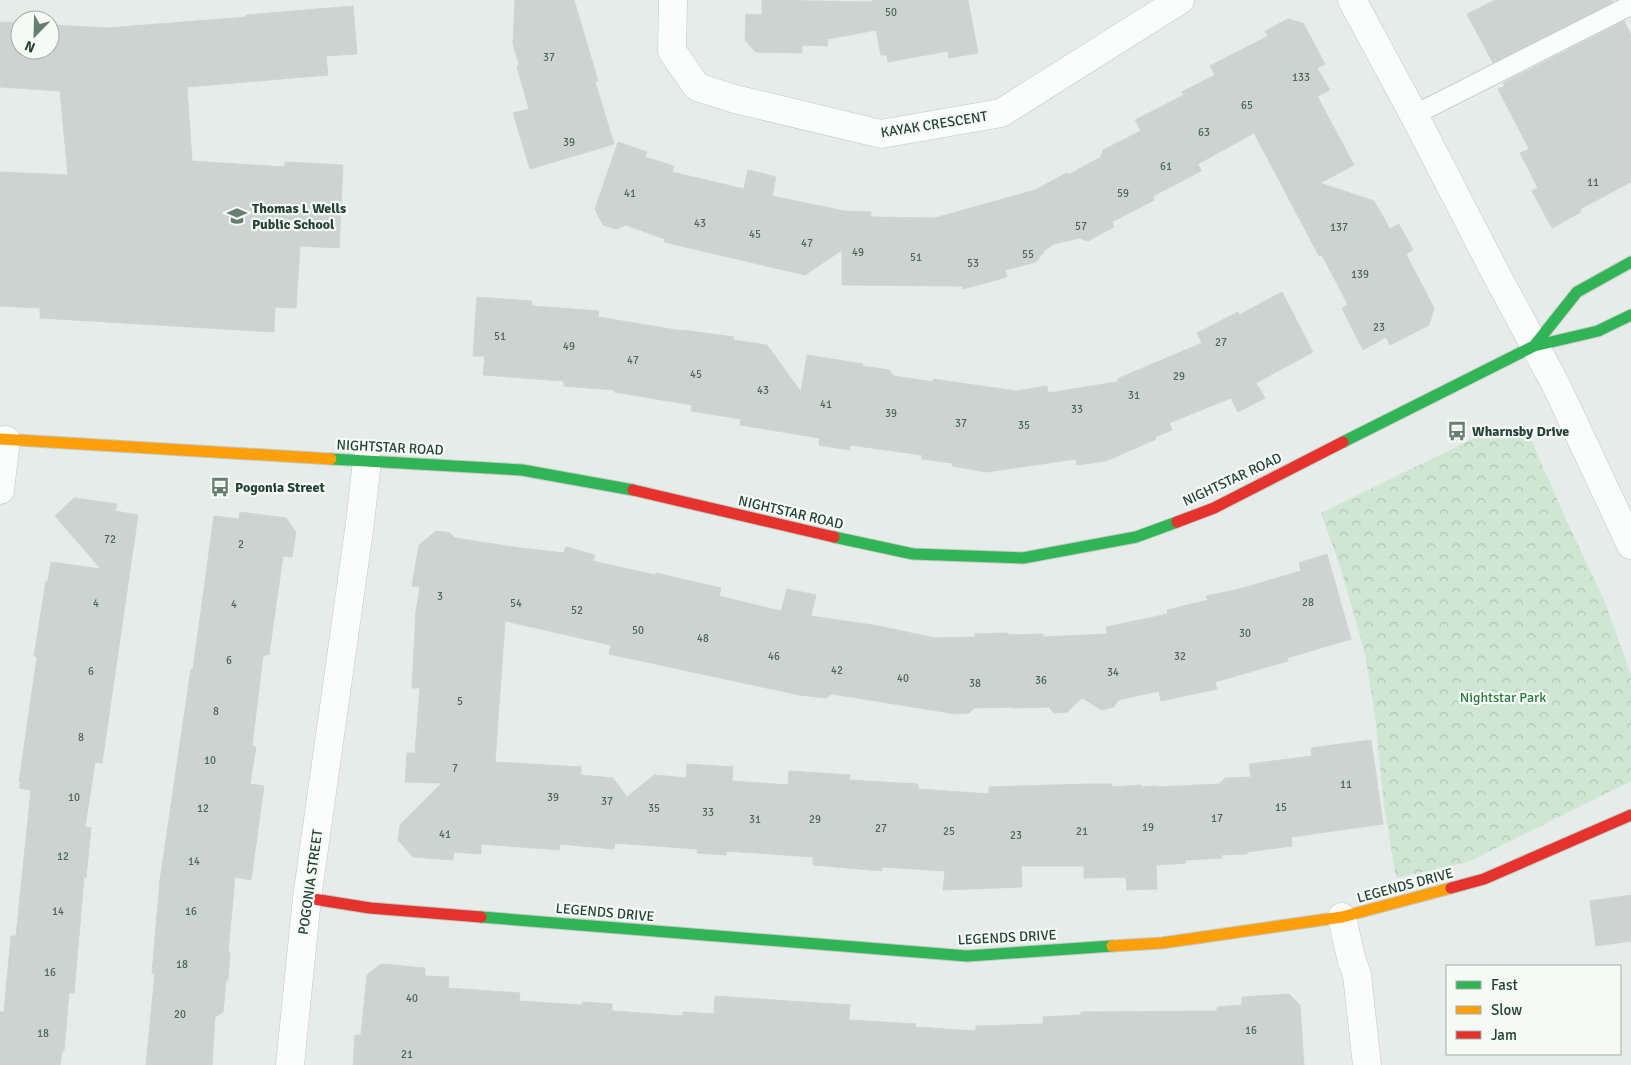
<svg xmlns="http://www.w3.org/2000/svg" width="1631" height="1065" viewBox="0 0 1631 1065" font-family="Signika,sans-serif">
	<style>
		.park { fill: url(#park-crowns) }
		.building { fill: #cdd3d0; stroke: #cfd5d2 }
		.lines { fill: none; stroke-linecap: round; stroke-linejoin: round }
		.lane-casing { stroke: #c3c9c6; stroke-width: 21 }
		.street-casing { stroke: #c3c9c6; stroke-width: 29 }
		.fast-casing { stroke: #c2cac6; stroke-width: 13 }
		.slow-casing { stroke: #c2cac6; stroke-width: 13 }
		.jam-casing { stroke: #c2cac6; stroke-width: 13 }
		.lane { stroke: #fbfcfc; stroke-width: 19 }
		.street { stroke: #fbfcfc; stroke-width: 28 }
		.fast { stroke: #30b455; stroke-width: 11 }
		.slow { stroke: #ff9f0a; stroke-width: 11 }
		.jam { stroke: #e5322d; stroke-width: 11 }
		.labels { text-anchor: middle; stroke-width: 4.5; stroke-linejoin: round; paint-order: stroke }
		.number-label { font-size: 11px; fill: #4e675c }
		.street-label { font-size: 14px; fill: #224234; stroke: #f5faf7 }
		.poi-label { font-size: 14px; font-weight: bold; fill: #224234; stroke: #f5faf7; text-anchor: start }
		.park-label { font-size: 14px; fill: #297b3d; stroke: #f5faf7 }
	</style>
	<defs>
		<pattern id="park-crowns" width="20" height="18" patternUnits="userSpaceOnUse" patternTransform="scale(1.25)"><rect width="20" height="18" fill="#cfe6d2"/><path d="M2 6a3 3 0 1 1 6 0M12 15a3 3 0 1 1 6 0" fill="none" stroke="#b1c6b5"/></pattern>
	</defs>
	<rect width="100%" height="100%" fill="#e6ece9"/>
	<!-- park -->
	<path class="park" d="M1493,429H1522L1531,440L1569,526L1604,600L1631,675V781L1468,862L1396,878L1384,805L1375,716L1365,654L1341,569L1321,513Z"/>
	<!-- building -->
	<path class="building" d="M515,0H574L598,81L595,82L614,144L530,169L513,113L529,109L517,67L519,64L513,44Z
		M762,0L872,2V0H968L978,53L949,58L948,51L888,62L887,55H881L876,30L828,39L827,46L802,45V53L756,52L745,40L746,14L762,15Z
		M1495,0H1612L1613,2L1493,63L1467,14Z
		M353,6L357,54L326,56L328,75L187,87L192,161L285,167V162L343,165L339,248L300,246L296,308L275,307L274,332L40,318V308L0,306V172L68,175L60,91L0,87V22L20,23V50H50V25L107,28L247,17L246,15Z
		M1288,19L1303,23L1325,64L1317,68L1330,90L1317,96L1354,165L1320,183L1374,201L1390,229L1399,224L1413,250L1406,254L1434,308L1429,325L1390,345L1386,337L1363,350L1342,308L1348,305L1322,255L1319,256L1254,133L1198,164L1201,171L1153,196L1154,200L1112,222L1114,227L1088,241L1079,238L1054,244L1046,249L1036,262L1005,270L1007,277L963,289L962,286L842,285V250L805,275L664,242L665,239L626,225L616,229L603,225L595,209L618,142L647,152L645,157L674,166L672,172L744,189L748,170L776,177L772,196L844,211L871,212V217L935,218L1035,190L1067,173L1068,175L1101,157L1103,150L1141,131L1135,120L1184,95L1182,92L1215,75L1210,66L1268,36L1265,31Z
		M1624,21L1631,35V182L1580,209L1581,212L1552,228L1532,191L1538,188L1520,153L1529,149L1498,89L1505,86L1503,83Z
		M1282,292L1313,352L1256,383L1265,398L1238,412L1231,398L1169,423L1172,430L1155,437L1156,439L1106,461L1077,465L1076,459L986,472L952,466V463L922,459V455L850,445L849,450L819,445L820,438L740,425L741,419L691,411L692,405L614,392L615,390L564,386V381L483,375L485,356H473L477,297L532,301V306L599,311L598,317L682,331V330L734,337L733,340L767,345L801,392L807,355L863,364L862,366L889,370L894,376L933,382V379L1016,391L1047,386L1048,393L1117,382L1119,378L1202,343L1197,333L1238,312L1239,315Z
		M74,498L117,504L115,511L138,515L102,763L95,762L85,827L91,828L86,878L84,877L74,993H69L64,1051H62L60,1065H0V1012H4L11,936H16L31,790L19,788L21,782H19L37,657L34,656L46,581H48L51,562L101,569L55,516Z
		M240,512L286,518L296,532L292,557L283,556L269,654L263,656L252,746L256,747L250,784L264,786L251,880L235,877L228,952H230L228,980H226L223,1012L215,1017L212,1065H146L155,973H152L160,880L191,669H193L214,516L239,519Z
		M436,531L450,533L455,538L520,548L564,553L566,547L595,555L593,561L655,575L656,573L721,588L719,596L781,611L787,589L816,595L811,616L879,626L934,638L975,637V634L1008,633V635L1043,634V637L1107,634L1106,627L1168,614L1167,610L1208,600L1206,596L1236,590L1301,571L1299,563L1327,554L1351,639L1287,658L1288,661L1215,682L1217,689L1161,701L1159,691L1118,700L1114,707L1102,710L1082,698L1067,712L1054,713L1049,707L1013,708V707L974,708L969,713L957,714L832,694L825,698L799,695L609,654L611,645L505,621L495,762L581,767V775L613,778L627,797L654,775L686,778L687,764L733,767L732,781L788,785L789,771L850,775L849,780L918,784V789L989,794V787L1088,784H1112V787L1141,785V787L1157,786V787L1219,784L1225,778L1251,777L1249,764L1312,756L1311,748L1371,740L1383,824L1291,837L1292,846L1247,852V854L1221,855L1222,858L1185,860L1186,863L1156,865L1157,889L1127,890L1126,877L1084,878V866H1021L1022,887L943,890L945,871L882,867V871L813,865V857L727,851L726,855L697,853L698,849L615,843L614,849L560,844L559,850L481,844V854L454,852L453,860L413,857L398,840L400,825L442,783L405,782L407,753H415L420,688H412L416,611L420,587L412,586L419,545Z
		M1631,895V941L1596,946L1590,901Z
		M381,964L425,968V976L449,977L448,988L520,993L519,1001L582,1005V1002L612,1004V1011L683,1016V1012L714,1014L715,996L850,1005L849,1020L916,1024L915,1027L976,1031V1026L1043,1024V1017L1081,1015V1012L1217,1011V1007L1242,1005V997L1289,994L1300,1005L1304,1065H353L355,1035H361L367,975Z"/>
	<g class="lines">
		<defs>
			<path id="lane" d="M1414,115L1631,5"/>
			<path id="street" d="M673,0L672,51L697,87L735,99L881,134L1001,113L1180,0
				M1352,0L1414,115L1496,274L1556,385L1631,545
				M0,490L6,440
				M1342,917L1351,958L1357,975L1367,1065
				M290,1065L307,898L360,523L367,461"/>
			<path id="fast" d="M1534,346L1577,292L1631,262
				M1343,442L1534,346L1598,331L1631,315
				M331,459L522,470L633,490
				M834,537L913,554L1023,558L1136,537L1177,522
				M481,917L967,956L1112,946"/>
			<path id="slow" d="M0,439L331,459
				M1112,946L1162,943L1342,917L1451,888"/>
			<path id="jam" d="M633,490L834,537
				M1177,522L1214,508L1343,442
				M1451,888L1484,879L1631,815
				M307,898L370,908L481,917"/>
		</defs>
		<!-- lane casing -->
		<use href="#lane" class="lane-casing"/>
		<!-- street casing -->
		<use href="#street" class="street-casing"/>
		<!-- fast casing -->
		<use href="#fast" class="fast-casing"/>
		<!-- slow casing -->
		<use href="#slow" class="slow-casing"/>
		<!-- jam casing -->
		<use href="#jam" class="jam-casing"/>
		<!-- lane -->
		<use href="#lane" class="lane"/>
		<!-- street -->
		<use href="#street" class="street"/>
		<!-- fast -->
		<use href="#fast" class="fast"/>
		<!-- slow -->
		<use href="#slow" class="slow"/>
		<!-- jam -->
		<use href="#jam" class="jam"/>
	</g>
	<!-- icons -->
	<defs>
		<symbol id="school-bare" viewBox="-9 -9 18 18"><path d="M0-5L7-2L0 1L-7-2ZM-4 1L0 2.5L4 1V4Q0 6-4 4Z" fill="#677e73" stroke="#f5faf7" stroke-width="2.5" paint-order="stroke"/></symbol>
		<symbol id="bus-bare" viewBox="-9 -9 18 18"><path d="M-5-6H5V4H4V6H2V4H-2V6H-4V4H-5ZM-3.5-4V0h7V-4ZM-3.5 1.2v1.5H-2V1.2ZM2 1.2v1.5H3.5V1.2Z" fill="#677e73" stroke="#f5faf7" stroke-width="2.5" paint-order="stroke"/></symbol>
	</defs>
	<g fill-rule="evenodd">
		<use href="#school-bare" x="223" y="202" width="28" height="28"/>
		<use href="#bus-bare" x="1443" y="417" width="28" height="28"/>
		<use href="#bus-bare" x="206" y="473" width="28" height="28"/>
	</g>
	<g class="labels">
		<!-- number labels -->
		<g class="number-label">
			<text x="891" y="16">50</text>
			<text x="549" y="61">37</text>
			<text x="1301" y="81">133</text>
			<text x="1247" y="109">65</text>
			<text x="1204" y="136">63</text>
			<text x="569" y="146">39</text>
			<text x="1166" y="170">61</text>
			<text x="1593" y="186">11</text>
			<text x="630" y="197">41</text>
			<text x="1123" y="197">59</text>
			<text x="700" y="227">43</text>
			<text x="1081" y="230">57</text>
			<text x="1339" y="231">137</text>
			<text x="755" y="238">45</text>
			<text x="807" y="247">47</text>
			<text x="858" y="256">49</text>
			<text x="1028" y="258">55</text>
			<text x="916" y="261">51</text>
			<text x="973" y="267">53</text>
			<text x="1360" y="278">139</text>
			<text x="1379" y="331">23</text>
			<text x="500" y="340">51</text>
			<text x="1221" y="346">27</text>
			<text x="569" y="350">49</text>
			<text x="633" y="364">47</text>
			<text x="696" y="378">45</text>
			<text x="1179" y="380">29</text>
			<text x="763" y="394">43</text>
			<text x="1134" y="399">31</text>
			<text x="826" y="408">41</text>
			<text x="1077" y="413">33</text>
			<text x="891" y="417">39</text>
			<text x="961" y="427">37</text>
			<text x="1024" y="429">35</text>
			<text x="110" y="543">72</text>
			<text x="241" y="548">2</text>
			<text x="440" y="600">3</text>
			<text x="1308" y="606">28</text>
			<text x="96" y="607">4</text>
			<text x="516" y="607">54</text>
			<text x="234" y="608">4</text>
			<text x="577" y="614">52</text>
			<text x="638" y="634">50</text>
			<text x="1245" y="637">30</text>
			<text x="703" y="642">48</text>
			<text x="774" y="660">46</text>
			<text x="1180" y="660">32</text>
			<text x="229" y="664">6</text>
			<text x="837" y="674">42</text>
			<text x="91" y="675">6</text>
			<text x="1113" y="676">34</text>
			<text x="903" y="682">40</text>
			<text x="1041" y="684">36</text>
			<text x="975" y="687">38</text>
			<text x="460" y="705">5</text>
			<text x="216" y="715">8</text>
			<text x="81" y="741">8</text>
			<text x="210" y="764">10</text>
			<text x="455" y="772">7</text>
			<text x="1346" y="788">11</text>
			<text x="74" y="801">10</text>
			<text x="553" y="801">39</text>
			<text x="607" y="805">37</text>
			<text x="1281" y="811">15</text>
			<text x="203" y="812">12</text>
			<text x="654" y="812">35</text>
			<text x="708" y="816">33</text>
			<text x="1217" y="822">17</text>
			<text x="755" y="823">31</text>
			<text x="815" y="823">29</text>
			<text x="1148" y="831">19</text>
			<text x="881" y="832">27</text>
			<text x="949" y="835">25</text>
			<text x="1082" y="835">21</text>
			<text x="445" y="838">41</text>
			<text x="1016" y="839">23</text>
			<text x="63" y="860">12</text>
			<text x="194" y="865">14</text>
			<text x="58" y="915">14</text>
			<text x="191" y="915">16</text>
			<text x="182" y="968">18</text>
			<text x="50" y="976">16</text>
			<text x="412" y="1002">40</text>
			<text x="180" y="1018">20</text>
			<text x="1251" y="1034">16</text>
			<text x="43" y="1037">18</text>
			<text x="407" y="1058">21</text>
		</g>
		<!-- street labels -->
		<g class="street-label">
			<text transform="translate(934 124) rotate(-9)" y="5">KAYAK CRESCENT</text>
			<text transform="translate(390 447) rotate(3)" y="5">NIGHTSTAR ROAD</text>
			<text transform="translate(1232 479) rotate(-25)" y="5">NIGHTSTAR ROAD</text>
			<text transform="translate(791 512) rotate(13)" y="5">NIGHTSTAR ROAD</text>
			<text transform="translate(310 882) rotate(-82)" y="5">POGONIA STREET</text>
			<text transform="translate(1405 885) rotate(-15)" y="5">LEGENDS DRIVE</text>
			<text transform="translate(605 912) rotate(5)" y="5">LEGENDS DRIVE</text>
			<text transform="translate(1007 937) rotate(-3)" y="5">LEGENDS DRIVE</text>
		</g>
		<!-- poi labels -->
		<g class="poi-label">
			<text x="252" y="213">Thomas L Wells<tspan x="252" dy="16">Public School</tspan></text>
			<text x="1472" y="436">Wharnsby Drive</text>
			<text x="235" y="492">Pogonia Street</text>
		</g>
		<!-- park labels -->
		<g class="park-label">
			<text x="1503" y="702">Nightstar Park</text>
		</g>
	</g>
	<!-- legend -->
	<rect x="1446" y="965" width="175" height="90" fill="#f5faf7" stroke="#a1b0a9"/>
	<rect x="1456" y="981" width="25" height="8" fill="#30b455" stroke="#a1b0a9"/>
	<text x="1491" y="990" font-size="15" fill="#224234">Fast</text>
	<rect x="1456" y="1006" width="25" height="8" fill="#ff9f0a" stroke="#a1b0a9"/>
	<text x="1491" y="1015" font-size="15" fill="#224234">Slow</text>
	<rect x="1456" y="1031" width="25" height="8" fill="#e5322d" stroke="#a1b0a9"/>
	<text x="1491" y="1040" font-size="15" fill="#224234">Jam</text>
	<!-- north arrow -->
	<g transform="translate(35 35) rotate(203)"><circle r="24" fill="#f5faf7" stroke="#a1b0a9"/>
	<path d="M0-4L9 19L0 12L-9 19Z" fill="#677e73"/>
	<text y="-8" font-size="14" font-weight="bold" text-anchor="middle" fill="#224234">N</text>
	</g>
</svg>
